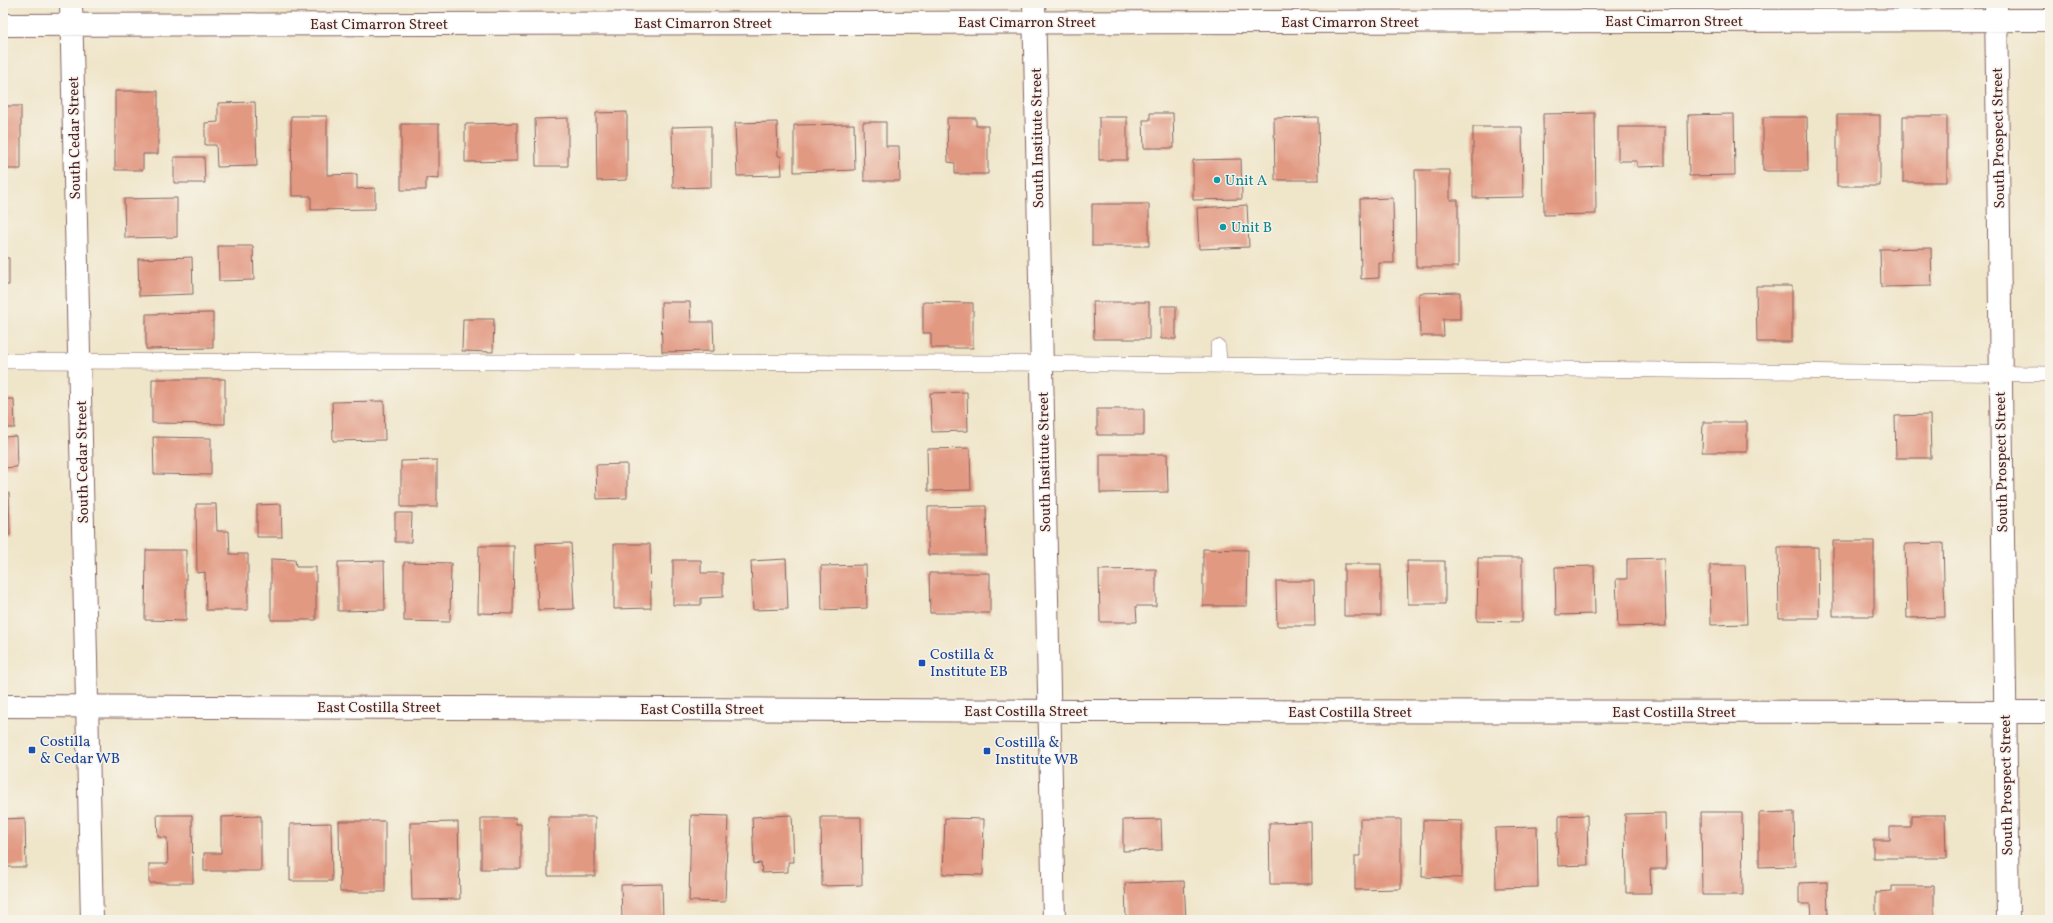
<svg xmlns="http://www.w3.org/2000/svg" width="2053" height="923" viewBox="0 0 2053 923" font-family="Vollkorn,serif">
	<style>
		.building { fill: #e29982 }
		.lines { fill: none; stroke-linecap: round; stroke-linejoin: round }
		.service-casing { stroke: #846462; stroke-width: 16 }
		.minor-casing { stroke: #846462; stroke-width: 24 }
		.tertiary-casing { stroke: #846462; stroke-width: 24 }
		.service { stroke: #fff; stroke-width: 15 }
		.minor { stroke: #fff; stroke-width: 22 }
		.tertiary { stroke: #fff; stroke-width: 22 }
		.culture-dot { fill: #0f9aa8; stroke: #f7f3e8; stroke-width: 1.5 }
		.transit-dot { fill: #1a4fb4; stroke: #f7f3e8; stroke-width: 1.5 }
		.labels { text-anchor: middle; stroke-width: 3; stroke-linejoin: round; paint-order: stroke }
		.street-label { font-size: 15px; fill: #4a1f2b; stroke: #f7f3e8 }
		.culture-label { font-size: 15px; fill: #0d838f; stroke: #f7f3e8; text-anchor: start }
		.transit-label { font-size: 15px; fill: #164399; stroke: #f7f3e8; text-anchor: start }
	</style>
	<rect width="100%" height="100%" fill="#f7f3e8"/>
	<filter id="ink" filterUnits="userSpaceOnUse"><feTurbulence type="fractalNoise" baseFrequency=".025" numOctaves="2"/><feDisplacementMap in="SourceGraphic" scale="8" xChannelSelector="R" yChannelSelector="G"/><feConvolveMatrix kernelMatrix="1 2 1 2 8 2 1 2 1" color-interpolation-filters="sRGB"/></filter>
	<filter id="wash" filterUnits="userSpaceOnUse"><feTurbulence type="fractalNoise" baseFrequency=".012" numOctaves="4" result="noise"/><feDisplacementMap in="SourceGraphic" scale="16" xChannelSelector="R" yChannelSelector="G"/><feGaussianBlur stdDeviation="0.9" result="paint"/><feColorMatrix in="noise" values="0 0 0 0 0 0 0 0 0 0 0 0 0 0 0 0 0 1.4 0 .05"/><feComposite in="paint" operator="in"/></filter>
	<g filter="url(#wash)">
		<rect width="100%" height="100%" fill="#efe5c9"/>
		<g id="blocks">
			<!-- building -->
			<path class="building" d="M115,91H158V154H143V170H115Z
				M255,102L257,166L217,167L216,145H205V123L218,122V103Z
				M3,106H21V169H3Z
				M627,112V180L597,181L596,113Z
				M1150,113H1173L1174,148H1144L1143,120H1150Z
				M1595,113L1596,214L1544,215L1543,114Z
				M1734,114L1735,175L1689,176L1688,115Z
				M1837,115H1880V186H1837Z
				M291,116H327V175L357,174V189L375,188V209L311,210V196H292Z
				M1903,116H1947V182H1903Z
				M1099,117H1127V160H1099Z
				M1318,117L1319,180H1275L1274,118Z
				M1763,117H1807L1808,171H1763Z
				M568,118V166H536L535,119Z
				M947,118H976V126H988V174H955V163L948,162Z
				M777,122L778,156H781L782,175L737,176L735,123Z
				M863,122H886V146H899L900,181H864Z
				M517,123V161L465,162V124Z
				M401,124H439V179L426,178V190H401Z
				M854,124L855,170L794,172V125Z
				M711,126V187L673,188L672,127Z
				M1473,127H1522L1523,197L1473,198Z
				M1618,127H1665V166L1637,167V161H1618Z
				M174,157H204L205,183H174Z
				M1241,159L1242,199L1193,200V160Z
				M1415,170H1450V200H1458V267H1416Z
				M177,198V237L125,238L124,199Z
				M1393,198L1394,263H1379V278L1361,279L1360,199Z
				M1092,204H1149V246H1092Z
				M1247,205L1249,247L1199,249L1197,208Z
				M218,246H253L254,280L219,281Z
				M1931,248L1932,286L1881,287L1880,249Z
				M192,257L193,294L139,296L138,259Z
				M3,258H9V285H3Z
				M1756,286H1792V342H1757Z
				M1460,292V319H1443L1444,336H1420L1419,293Z
				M661,302H690L691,322H713L714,351L662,352Z
				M923,302L973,303V348H931V333H923Z
				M1093,302H1149V339H1094Z
				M1161,306H1176V339H1161Z
				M213,313V348L146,349V314Z
				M463,319H494L493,352L462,351Z
				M152,379H225V424L152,423Z
				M967,392L968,431L932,432L930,393Z
				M3,399H14L15,428H3Z
				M384,401L385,440L333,441L332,402Z
				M1097,409H1144V435H1097Z
				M1930,415L1931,458H1896L1895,416Z
				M1703,422H1747V452H1702Z
				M16,436L17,467L3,468V437Z
				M153,437L211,438V475L154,474Z
				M970,448L971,490L928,491L927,449Z
				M1100,454H1167L1168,492L1100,493Z
				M437,460V507H401V461Z
				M627,464V498L597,499L596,465Z
				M3,493H9L10,535L3,536Z
				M196,504H216L217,531H229L230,554H248V610H206L205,572L197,573Z
				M281,504L282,537H257V505Z
				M986,506L987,555H928V507Z
				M395,513H412L411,542H395Z
				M1833,541H1874V616H1833Z
				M571,543L574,609L538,610L536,544Z
				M1943,543L1945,617L1907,618L1905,544Z
				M614,544H650L651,608L614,609Z
				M479,546H514L513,614L478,613Z
				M1778,547H1818L1819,618H1779Z
				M1203,549L1248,550L1247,606H1203Z
				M146,550H186V621L145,620Z
				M1478,558H1522V622L1477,621Z
				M1664,558L1666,626L1618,627L1616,579H1627V559Z
				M271,559L295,560L296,567H316V620H271Z
				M786,559L788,609L753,610L751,561Z
				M673,560H701V573H723V597L701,598V605H673Z
				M384,561L385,610L338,611V562Z
				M1407,561H1445V604H1408Z
				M404,562L451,563L450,622L404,621Z
				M1344,564H1381V616H1344Z
				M866,565L867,608L822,610L821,566Z
				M1710,565H1745L1747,624L1711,625Z
				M2047,565H2050V596H2047Z
				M1594,566L1595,614L1556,615L1555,567Z
				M1156,569V606H1136L1137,622H1100L1099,570Z
				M929,573H990V613H930Z
				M1276,581H1314L1315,626H1277Z
				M1701,812H1742L1743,895H1702Z
				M1794,812L1795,866L1759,867V813Z
				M1665,813L1666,869H1650L1651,893H1626L1625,814Z
				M157,815H192L193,883H149V864H168L167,838L158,837Z
				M691,815L728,816L725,902L689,901Z
				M792,815L794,862H788V872L762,873L761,863L754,864L752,817Z
				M1587,815L1588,865L1558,866L1557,832H1559V816Z
				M1911,815H1945L1946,858H1873V840H1890V827H1911Z
				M261,816V871H204V853H221V817Z
				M548,817H595V876H548Z
				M821,817H861L862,885L822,886Z
				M25,818L26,867H3V819Z
				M481,818H516V824H521V869H481Z
				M945,818L984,819L983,875L943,874Z
				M1161,819L1162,850L1123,851V820Z
				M1360,819H1401V889L1355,890V856H1360Z
				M1423,820L1462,821V878L1422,877Z
				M339,821H385V892H340Z
				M458,822L460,899L412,900L410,823Z
				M1311,822L1312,884H1270L1269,823Z
				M331,823L332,881H290V824Z
				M1537,827L1538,887L1496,888L1495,828Z
				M1184,881L1186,920H1126L1125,883Z
				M1827,882L1828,919H1812L1811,904H1799V883Z
				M662,884L663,920H622L621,885Z
				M1892,886H1934V918L1876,919V892L1892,891Z"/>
		</g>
	</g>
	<g filter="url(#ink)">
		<use href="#blocks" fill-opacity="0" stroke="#846462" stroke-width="1"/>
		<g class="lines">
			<defs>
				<path id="service" d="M1218,347L1219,365
					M3,361L1005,363L2050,374"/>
				<path id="minor" d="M71,3L92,920
					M1996,3L2008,920
					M3,25L2050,20"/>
				<path id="tertiary" d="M1034,3L1054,920
					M3,706L1086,711L2050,712"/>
			</defs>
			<!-- service casing -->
			<use href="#service" class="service-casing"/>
			<!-- minor casing -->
			<use href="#minor" class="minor-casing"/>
			<!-- tertiary casing -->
			<use href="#tertiary" class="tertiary-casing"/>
			<!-- service -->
			<use href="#service" class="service"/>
			<!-- minor -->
			<use href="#minor" class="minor"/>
			<!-- tertiary -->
			<use href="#tertiary" class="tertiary"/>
		</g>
	</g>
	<!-- markers -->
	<g class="culture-dot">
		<circle cx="1217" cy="180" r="4"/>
		<circle cx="1223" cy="227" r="4"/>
	</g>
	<g class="transit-dot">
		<rect x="918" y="659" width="8" height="8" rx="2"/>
		<rect x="28" y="746" width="8" height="8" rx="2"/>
		<rect x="983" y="747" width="8" height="8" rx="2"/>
	</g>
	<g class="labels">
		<!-- street labels -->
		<g class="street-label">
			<text x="1674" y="26">East Cimarron Street</text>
			<text x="1027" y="27">East Cimarron Street</text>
			<text x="1350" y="27">East Cimarron Street</text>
			<text x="703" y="28">East Cimarron Street</text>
			<text x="379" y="29">East Cimarron Street</text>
			<text transform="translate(74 138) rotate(-91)" y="5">South Cedar Street</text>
			<text transform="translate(1037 138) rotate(-91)" y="5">South Institute Street</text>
			<text transform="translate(1998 138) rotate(-91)" y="5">South Prospect Street</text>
			<text transform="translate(82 462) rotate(-91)" y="5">South Cedar Street</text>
			<text transform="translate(1044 462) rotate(-91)" y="5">South Institute Street</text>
			<text transform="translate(2001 462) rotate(-91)" y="5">South Prospect Street</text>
			<text x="379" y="712">East Costilla Street</text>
			<text x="702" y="714">East Costilla Street</text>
			<text x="1026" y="716">East Costilla Street</text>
			<text x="1350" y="717">East Costilla Street</text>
			<text x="1674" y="717">East Costilla Street</text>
			<text transform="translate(2006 785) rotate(-91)" y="5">South Prospect Street</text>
		</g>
		<!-- culture labels -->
		<g class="culture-label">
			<text x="1225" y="185">Unit A</text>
			<text x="1231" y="232">Unit B</text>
		</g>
		<!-- transit labels -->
		<g class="transit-label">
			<text x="930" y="659">Costilla &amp;<tspan x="930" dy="17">Institute EB</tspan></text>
			<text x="40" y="746">Costilla<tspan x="40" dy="17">&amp; Cedar WB</tspan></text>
			<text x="995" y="747">Costilla &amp;<tspan x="995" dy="17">Institute WB</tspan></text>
		</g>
	</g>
	<!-- margin -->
	<rect width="2053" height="923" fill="none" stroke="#f7f3e8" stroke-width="16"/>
</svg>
